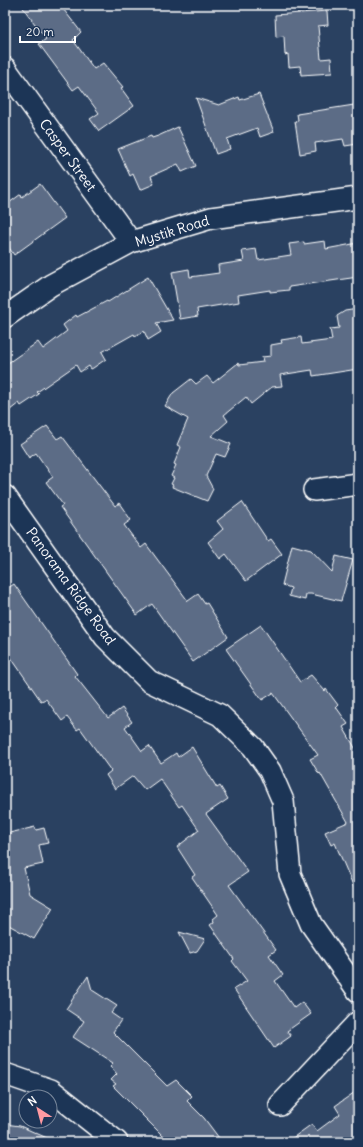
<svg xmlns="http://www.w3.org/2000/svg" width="363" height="1147" viewBox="0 0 363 1147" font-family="Delius,sans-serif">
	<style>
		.building { fill: #5b6c86; stroke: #fff }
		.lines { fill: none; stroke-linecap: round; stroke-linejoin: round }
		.minor-casing { stroke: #fff; stroke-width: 24 }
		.minor { stroke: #1d3557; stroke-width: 21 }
		.labels { text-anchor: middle; stroke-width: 3; stroke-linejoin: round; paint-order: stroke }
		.street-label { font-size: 14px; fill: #fff; stroke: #1d3557 }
	</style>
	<rect width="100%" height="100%" fill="#2a4161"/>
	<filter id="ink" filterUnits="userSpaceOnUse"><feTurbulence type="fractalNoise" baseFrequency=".025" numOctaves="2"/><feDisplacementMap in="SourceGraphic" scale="8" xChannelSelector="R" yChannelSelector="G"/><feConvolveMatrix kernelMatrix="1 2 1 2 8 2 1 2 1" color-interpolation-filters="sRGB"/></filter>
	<g filter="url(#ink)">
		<!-- building -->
		<path class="building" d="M21,5H60L81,32L73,40L94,69L103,63L123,87L121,88L134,106L99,131L90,119L99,113L79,86L73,90L39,44L46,39Z
			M327,11L328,25L318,26L321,59L331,58L332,73L301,75L300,66L289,67L288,54L285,55L284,36L276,37L275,15Z
			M259,94L274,132L260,137L257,128L227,139L230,149L216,154L196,98L219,105L239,97L240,100Z
			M354,105L358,121V144L345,146L343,139L315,143L316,151L300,154L295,121L298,120L297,114Z
			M178,127L196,166L182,172L178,164L151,176L154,184L140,190L133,174L130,176L118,149L151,136L152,138L158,136Z
			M40,184L65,218L14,255L5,242V206L21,194L22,197Z
			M325,241L326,249L358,243V277L289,287V290L270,292V290L238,295L239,302L197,309L198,316L180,319L172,272L189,269L190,277L219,273L218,265L244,261L242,251L256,249L258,260L291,255L289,244L304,242V244Z
			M148,277L173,320L156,323L161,332L148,340L144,331L135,336L134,334L102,352L106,359L93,368L91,369L89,366L80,372L76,365L37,392L39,394L21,406L19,403L5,414V365L38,342L43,349L67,331L63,325L76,315L77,317L107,301L108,302Z
			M358,309V369L313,376L312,370L280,375L282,386L272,387L251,404L246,397L224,415L228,421L211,436L231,444L225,457L216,454L206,476L213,489L207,501L172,487L173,485L171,484L174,478L171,476L176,465L174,464L181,447L177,445L188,419L165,406L173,393L191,379L196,384L207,376L213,383L238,363L239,365L263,362L262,357L271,356V345L282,343L281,340L301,337L302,344L332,340L330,329L339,328L337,316L345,311Z
			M47,426L57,439L62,436L115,506L119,503L131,520L124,525L141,548L146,544L188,601L198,594L205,604L207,603L228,637L193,662L152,604L137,615L60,507L63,505L46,482L53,477L36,453L29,458L20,444Z
			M242,502L268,541L271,539L282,554L246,581L226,554L220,559L208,542L223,529L217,521Z
			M292,545L311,550L332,572L336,556L353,560L341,601L311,594H306L305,600L289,596L291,588L282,585Z
			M14,584L77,674L75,676L108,718L122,708L132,722L125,727L142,751L149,746L161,763L176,753L178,757L192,747L217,788L220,786L228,799L206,814L248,872L229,885L276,950L269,955L283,975L275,981L294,1008L302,1002L311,1014L287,1031L291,1036L274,1048L234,989L247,981L232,961L234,959L210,925L214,922L213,919L218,915L192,877L195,875L177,847L199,830L182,805L179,807L160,779L145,790L133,776L115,789L106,775L111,771L80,728L77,730L67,717L62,721L46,699L41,701L5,649V590Z
			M261,625L300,682L311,675L325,691L326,689L338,705L336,707L348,724L343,727L358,753V897L335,843L331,845L325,832L348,822L320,773L319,774L310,759L318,755L273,693L262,700L226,649Z
			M35,827L36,830L44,828L48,843L39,845L43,864L24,868L30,894L53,908L34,939L5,923V834Z
			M179,932L205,939L197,951L190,953Z
			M88,976L92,990L117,1006L111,1013L121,1020L113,1032L167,1086L176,1080L192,1096L187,1101L204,1118L222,1142H169L113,1086L116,1084L111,1080L117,1074L110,1066L113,1063L73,1037L84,1021L66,1009Z
			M358,1090V1142H287L312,1124L317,1131L340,1114L335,1106Z
			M5,1124L20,1126L56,1142H5Z"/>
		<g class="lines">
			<defs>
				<path id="minor" d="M5,68L131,242
					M5,317L51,285L131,242L211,218L358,198
					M314,490L358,484
					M5,496L105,637L149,681L220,715L253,747L270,771L283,801L290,874L311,924L358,991
					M5,1074L51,1090L117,1142
					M280,1105L358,1022"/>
			</defs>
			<!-- minor casing -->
			<use href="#minor" class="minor-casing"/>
			<!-- minor -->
			<use href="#minor" class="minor"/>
		</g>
	</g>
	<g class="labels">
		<!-- street labels -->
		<g class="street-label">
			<text transform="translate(68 155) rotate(54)" y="5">Casper Street</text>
			<text transform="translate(172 231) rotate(-17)" y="5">Mystik Road</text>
			<text transform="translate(71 586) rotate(54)" y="5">Panorama Ridge Road</text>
		</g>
	</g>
	<!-- margin -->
	<rect width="363" height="1147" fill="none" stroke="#1d3557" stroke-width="20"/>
	<rect x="10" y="10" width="343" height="1127" fill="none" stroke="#fff" stroke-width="1.5" filter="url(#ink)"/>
	<!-- north arrow -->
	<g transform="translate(38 1109) rotate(324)"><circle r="19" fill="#1d3557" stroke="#77869a"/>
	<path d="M0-3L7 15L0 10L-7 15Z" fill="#ff9aa2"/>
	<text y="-6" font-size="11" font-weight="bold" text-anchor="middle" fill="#ffffff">N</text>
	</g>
	<!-- scale -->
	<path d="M20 36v6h55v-6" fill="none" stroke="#ffffff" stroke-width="2"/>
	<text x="26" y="36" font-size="12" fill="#ffffff" stroke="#1d3557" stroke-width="3" paint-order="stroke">20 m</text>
</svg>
